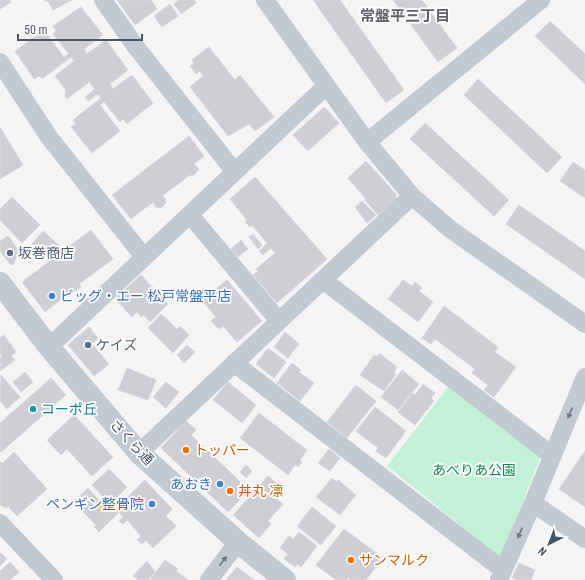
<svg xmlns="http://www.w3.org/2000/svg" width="585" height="580" viewBox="0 0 585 580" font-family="'Roboto Condensed','Noto Sans JP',sans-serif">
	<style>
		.green { fill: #c3f1d5 }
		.building { fill: #cdcfd5; stroke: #d7d9de }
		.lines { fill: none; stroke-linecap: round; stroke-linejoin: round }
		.minor { stroke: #c1cad2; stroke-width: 18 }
		.tertiary { stroke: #c1cad2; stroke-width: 22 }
		.oneway { fill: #6e7983 }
		.service-dot { fill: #5c6f8a; stroke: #fff; stroke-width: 1.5 }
		.shop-dot { fill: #3f7fe0; stroke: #fff; stroke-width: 1.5 }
		.culture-dot { fill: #0f9aa8; stroke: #fff; stroke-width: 1.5 }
		.food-dot { fill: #e8710a; stroke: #fff; stroke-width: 1.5 }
		.labels { text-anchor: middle; stroke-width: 3.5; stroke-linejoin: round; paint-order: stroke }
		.service-label { font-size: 14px; fill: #4e5e75; stroke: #fff; text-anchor: start }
		.shop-label { font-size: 14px; fill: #366cbe; stroke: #fff; text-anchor: end }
		.culture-label { font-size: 14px; fill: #0d838f; stroke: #fff; text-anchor: start }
		.street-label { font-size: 14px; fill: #4a5661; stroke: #fff }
		.food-label { font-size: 14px; fill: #c56008; stroke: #fff; text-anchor: start }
		.park-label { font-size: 14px; fill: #17864f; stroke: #fff }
		.neighbourhood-label { font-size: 15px; font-weight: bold; fill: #5f6368; stroke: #fff }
	</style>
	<rect width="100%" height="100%" fill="#f5f3f3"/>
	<!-- green -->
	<path class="green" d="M449,386L541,455L501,558L387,466Z"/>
	<!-- building -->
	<path class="building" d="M0,0H10L11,2L0,9Z
		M44,0H72L53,10L48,1L46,2Z
		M117,0H151L157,9L135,25Z
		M179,0H194L196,3L181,14L174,4Z
		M313,0H340L404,90L386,103Z
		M393,0H422L457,48L438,62Z
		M170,4L178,16L162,27L154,16Z
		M81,7L103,35L84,49L87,54L106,40L128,70L110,84L113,89L132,75L153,103L127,124L123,119L120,122L104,102L100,105L120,131L92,153L71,127L76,124L73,120L101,98L98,94L88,101L85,97L95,89L89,82L67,99L65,96L66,90L55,76L74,61L71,57L42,79L39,76L34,79L15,51L44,31L46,33L64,57L69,54L53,34L56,31L53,26Z
		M550,21L585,54V84L535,36Z
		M209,47L235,80L240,75L274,117L255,131L249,124L228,136L190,87L203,76L200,71L196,74L190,66L194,63L192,60Z
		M478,79L562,157L547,173L464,95Z
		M324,107L339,123L308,151L293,135Z
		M425,123L509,200L494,216L410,139Z
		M0,127L23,165L0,179Z
		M189,136L204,156L194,164L199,169L197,172L192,176L190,175L162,196L165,198L166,203L161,208L156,207L153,202L131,219L112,195Z
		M366,161L396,194V199L378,215L365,200L366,199L348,178Z
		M573,162L585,170V198L560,181Z
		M255,177L327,259L277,303L253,275L258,271L256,269L275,253L271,248L263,255L259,251L267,243L252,225L250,227L245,222L247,220L230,199Z
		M12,197L40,225L22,243L0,220V209Z
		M362,201L376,215L367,223L355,207Z
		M519,205L585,251V279L506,224Z
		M91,230L113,259L79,284L81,287L71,295L69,293L45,312L22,282Z
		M43,231L61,247L50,260L32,244Z
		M253,234L262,245L258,249L249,237Z
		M8,236L19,251L13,265L10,264L0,251V241Z
		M241,240L248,249L238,257L231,249Z
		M141,275L168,304L150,322L144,315L141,317L137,312L132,317L115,299Z
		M227,280L262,321L237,342L223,326L219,329L211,321L216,317L202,300Z
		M403,280L412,286L415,282L422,288L419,291L433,302L418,322L388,299Z
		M444,306L498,347L495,352L516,367L494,397L484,390L488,385L472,373L475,369L435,339L431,344L422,338Z
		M161,314L177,329L180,326L189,335L173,353L148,328Z
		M89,327L98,338L92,344L109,364L94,376L68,345Z
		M285,332L299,344L288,358L274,347Z
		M4,335L16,352L11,356L15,360L0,371V357L2,356L0,353V338Z
		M187,345L195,352L184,363L177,355Z
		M268,348L286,362L274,378L256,364Z
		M379,353L397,367L394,372L396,374L384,391L360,375L374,355L377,357Z
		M292,363L301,370L299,372L314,383L300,401L277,383Z
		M127,368L156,380L148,400L118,390Z
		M402,370L419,384L398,410L381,397Z
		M25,372L33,382L21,392L13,382Z
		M1,375L20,397L7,409L0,401Z
		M51,378L66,395L0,453V423Z
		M166,382L179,392L166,408L153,397Z
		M228,382L256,405L242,423L213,400Z
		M423,384L435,393L431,398L434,401L415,425L398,412L413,393L415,395Z
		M356,385L376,401L347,438L327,422Z
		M375,407L406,431L386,458L376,451L378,448L356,431Z
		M259,413L307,450L300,460L302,462L298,467L295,465L288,475L240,438Z
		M74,415L113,457L92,476L67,449L61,455L47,440Z
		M186,421L196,430L191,435L249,490L228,512L161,448Z
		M329,449L340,458L330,471L318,463Z
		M585,451V507L559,489Z
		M14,452L47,489L17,516L8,506L6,508L0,505V462L3,463Z
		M246,465L252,471L246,478L240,472Z
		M109,469L127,487L110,504L92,485Z
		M268,476L279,485L271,494L283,504L268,521L271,524L259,538L233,515Z
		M332,478L337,482L338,480L356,495L340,515L316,497Z
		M145,480L172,509L166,516L176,526L153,548L146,540L142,544L137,540L141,536L127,520L123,524L119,521L123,517L119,512L99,532L94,527L96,525L73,502L88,488L111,513Z
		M312,507L336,526L321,545L297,526Z
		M344,529L383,558L366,580H350L348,578L347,580H336L316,565Z
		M299,532L317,546L301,567L298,564L295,567L284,559L288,554L280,548L289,536L293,539Z
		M1,553L7,559L0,566V554Z
		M165,560L178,569L176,571L188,580H150Z
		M147,561L155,572L148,580H138L133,576Z
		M10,562L19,572L10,580H0V571Z
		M519,563L535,570L531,580H517L512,578Z
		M237,567L254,580H226Z"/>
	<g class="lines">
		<!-- minor -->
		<path class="minor" d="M103,0L136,47L235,172
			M265,0L367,142L412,196L450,229L585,324
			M0,62L49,137L144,257
			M367,142L541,0
			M190,215L279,321
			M323,280L553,456
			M49,347L326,86
			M234,363L503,570
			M139,453L412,196
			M533,503L585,539
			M0,523L54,580
			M209,580L238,542
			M499,580L533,503L585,377"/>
		<!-- tertiary -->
		<path class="tertiary" d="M0,283L49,347L139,453L238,542L285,580"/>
	</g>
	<!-- one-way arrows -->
	<defs><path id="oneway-solid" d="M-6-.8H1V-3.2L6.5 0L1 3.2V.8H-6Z"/></defs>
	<g class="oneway">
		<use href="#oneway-solid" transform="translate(570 413) rotate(112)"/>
		<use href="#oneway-solid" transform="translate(520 533) rotate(114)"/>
		<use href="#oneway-solid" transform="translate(223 561) rotate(-53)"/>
	</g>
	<!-- markers -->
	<g class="service-dot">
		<circle cx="10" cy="253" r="4"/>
		<circle cx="88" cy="345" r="4"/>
	</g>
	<g class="shop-dot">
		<circle cx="52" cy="296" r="4"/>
		<circle cx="220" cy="484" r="4"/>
		<circle cx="152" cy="504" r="4"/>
	</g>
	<circle class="culture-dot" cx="33" cy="409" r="4"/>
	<g class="food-dot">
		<circle cx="186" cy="450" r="4"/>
		<circle cx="230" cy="491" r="4"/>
		<circle cx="351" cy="560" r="4"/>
	</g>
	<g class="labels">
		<!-- service labels -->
		<g class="service-label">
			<text x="18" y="258">坂巻商店</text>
			<text x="96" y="350">ケイズ</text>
		</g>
		<!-- shop labels -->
		<g class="shop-label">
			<text x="60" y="301" text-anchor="start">ビッグ・エー 松戸常盤平店</text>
			<text x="212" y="489">あおき</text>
			<text x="144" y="509">ペンギン整骨院</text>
		</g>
		<!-- culture labels -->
		<g class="culture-label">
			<text x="41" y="414">コーポ丘</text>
		</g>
		<!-- street labels -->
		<g class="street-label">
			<text transform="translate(132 442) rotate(47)" y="5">さくら通</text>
		</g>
		<!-- food labels -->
		<g class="food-label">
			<text x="194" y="455">トッパー</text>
			<text x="238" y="496">丼丸 凛</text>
			<text x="359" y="565">サンマルク</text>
		</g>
		<!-- park labels -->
		<g class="park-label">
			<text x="474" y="475">あべりあ公園</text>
		</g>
		<!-- neighbourhood labels -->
		<g class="neighbourhood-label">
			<text x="405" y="21">常盤平三丁目</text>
		</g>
	</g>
	<!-- north arrow -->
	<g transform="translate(549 544) rotate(222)" stroke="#ffffff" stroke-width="3" paint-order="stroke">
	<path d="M0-3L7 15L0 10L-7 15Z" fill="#4a5661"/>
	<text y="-6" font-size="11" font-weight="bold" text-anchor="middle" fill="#4a5661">N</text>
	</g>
	<!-- scale -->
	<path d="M18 34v6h124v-6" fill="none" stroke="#4a5661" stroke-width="2"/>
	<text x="24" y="34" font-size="12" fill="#4a5661" stroke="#ffffff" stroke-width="3" paint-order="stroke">50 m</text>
</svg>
